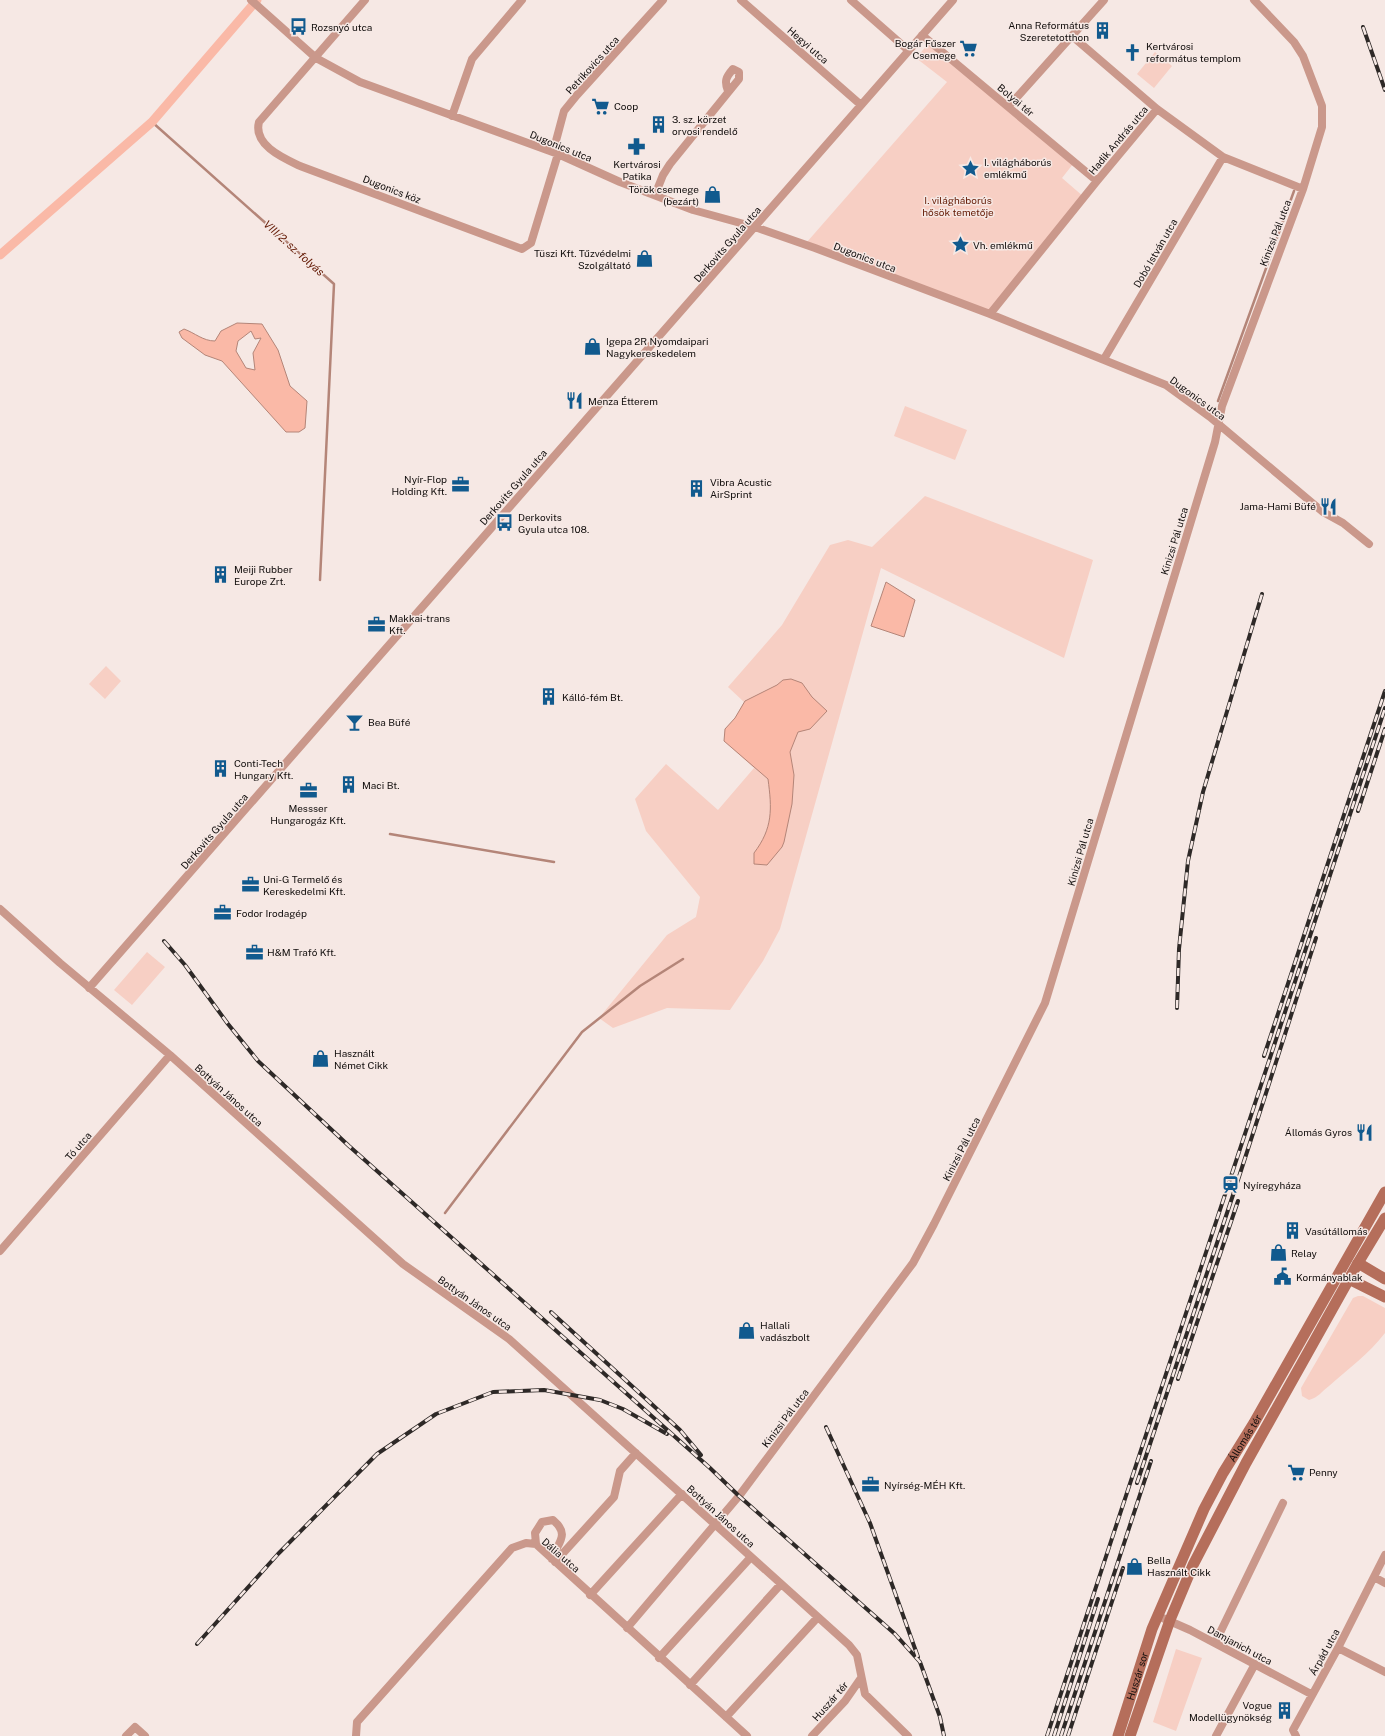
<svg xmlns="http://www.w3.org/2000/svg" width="1385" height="1736" viewBox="0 0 1385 1736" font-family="'Public Sans',sans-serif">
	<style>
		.green { fill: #f7cfc4 }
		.water { fill: #fab9a7; stroke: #b48578; fill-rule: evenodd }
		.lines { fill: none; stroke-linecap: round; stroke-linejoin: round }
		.stream { stroke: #b48578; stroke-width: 2.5 }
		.canal { stroke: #fab9a7; stroke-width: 9 }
		.street { stroke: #ca988b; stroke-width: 8 }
		.secondary { stroke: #b56e5b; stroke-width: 11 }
		.rail-casing { stroke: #2e2927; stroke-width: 4 }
		.rail { stroke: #f6e8e4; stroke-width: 2.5; stroke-dasharray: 8; stroke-linecap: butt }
		.labels { text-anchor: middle; stroke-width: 3; stroke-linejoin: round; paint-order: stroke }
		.poi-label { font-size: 10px; fill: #110d0c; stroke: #f6e8e4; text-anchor: start }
		.street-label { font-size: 10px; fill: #110d0c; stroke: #f6e8e4 }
		.park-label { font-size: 10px; fill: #641a04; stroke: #f6e8e4 }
		.water-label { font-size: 11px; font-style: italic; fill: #611702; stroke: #f6e8e4 }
	</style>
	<rect width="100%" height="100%" fill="#f6e8e4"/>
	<!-- green -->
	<path class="green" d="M929,43L1073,164L1062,178L1084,197L990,314L807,242L947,82L916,58Z
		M1155,52L1172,66L1154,88L1137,74Z
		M905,406L967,430L955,460L894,436Z
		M925,496L1093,560L1064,658L881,568L780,929L763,961L730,1010L667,1008L613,1028L599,1018L667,935L696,917L700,897L646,831L635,799L666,764L718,810L754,768L724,741L725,729L735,718L744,702L728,687L782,625L830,545L848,540L872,547Z
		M106,666L121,681L105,699L89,684Z
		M147,952L165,967L132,1005L114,990Z
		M1358,1296H1363L1385,1308V1333C1369,1354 1348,1369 1329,1386C1321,1392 1319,1397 1309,1400L1302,1396L1301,1388L1353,1298Z
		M1176,1649L1202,1658L1176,1731L1153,1722Z"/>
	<!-- water -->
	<path class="water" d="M237,323L262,324L278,350L290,386L307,401L305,428L299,432H286L222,361L205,355L182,338L179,332L184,329C195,333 203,341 215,341L221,331ZM251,331L255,339L261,338L253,353L255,370L246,368L236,351L238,341Z
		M886,582L915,600L904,637L871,626Z
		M791,679L802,683L812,697L827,711L810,729L798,732L790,752L794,775L792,804L784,842L782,847L767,865L754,864V853C773,828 772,809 768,779L724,741L725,729L735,718L745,701L777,685L783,680Z"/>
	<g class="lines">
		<!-- stream -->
		<path class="stream" d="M152,122L334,284L320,580
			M1218,401L1294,191
			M390,834L554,862
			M445,1213L582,1032L640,986L683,959"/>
		<!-- canal -->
		<path class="canal" d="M0,255L152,122L257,0"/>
		<!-- street -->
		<path class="street" d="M251,0L316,58L360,82L558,154L620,182L693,210L755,227L815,248L990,314L1166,385L1210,417L1323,512L1343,523L1369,544
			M365,0L259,122C253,145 283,158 300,166L522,249L531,243L558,154
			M741,0L861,105
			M851,0L908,50
			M922,35L1097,181
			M1072,36L1157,109L1223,157L1303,189
			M1009,106L1104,0
			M452,116L472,59L522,0
			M553,152L564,111L577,95L663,0
			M655,195L663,175L670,164L739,79V72L733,69C726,77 724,81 728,91
			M990,314L1097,181L1157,109
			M1104,359L1223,157
			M0,909L60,963L170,1055L403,1264L509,1339L849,1645L857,1655L865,1694L908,1736
			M89,988L953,0
			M0,1251L170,1055
			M536,1544L535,1533L542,1522L553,1520C571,1535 557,1543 552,1559
			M555,1562L614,1497L620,1471L636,1453
			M1374,1577L1385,1583
			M590,1595L682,1494
			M1158,1616L1190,1630L1311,1694
			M627,1628L739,1496L913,1263L934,1224L1045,1003L1215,442L1222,406L1303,189L1322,127V106L1303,56L1294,42L1254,0
			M1215,1643L1283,1503
			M1338,1648L1385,1672
			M659,1658L751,1557
			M690,1685L781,1584
			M726,1717L818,1617
			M126,1736L135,1727L145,1736
			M356,1736L357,1722L512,1548L526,1543L536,1544L747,1736
			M812,1736L845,1701L861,1678
			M1216,1736L1255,1664
			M1296,1736L1293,1730L1338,1648L1385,1555"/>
		<!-- secondary -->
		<g class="secondary">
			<path d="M1358,1263L1385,1279"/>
			<path d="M1349,1279L1385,1297"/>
			<path id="s1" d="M1118,1736L1152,1629L1204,1509L1223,1473L1254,1423L1385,1192"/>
			<path d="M1130,1736L1170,1620L1193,1565L1246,1463L1358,1263L1385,1218"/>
		</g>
		<defs>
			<path id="rail" d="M1363,27L1385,90
				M1358,811L1385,729
				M164,941L185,965L228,1024L258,1061L349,1146L710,1468L739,1496L895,1634L920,1662L940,1717L944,1736
				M1177,1008L1179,949L1188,861L1203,792L1262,594
				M1264,1056L1385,691
				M551,1312L680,1430L701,1455
				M1178,1379L1238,1201
				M826,1427L870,1523L918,1657
				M1137,1483L1237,1183L1316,938
				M197,1644L278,1554L377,1454L436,1414L493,1392L544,1390L600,1400L623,1409L667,1434
				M1047,1736L1385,708
				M1054,1736L1098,1599
				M1061,1736L1151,1461
				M1068,1736L1123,1568"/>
		</defs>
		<!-- rail casing -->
		<use href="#rail" class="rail-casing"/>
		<!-- rail -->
		<use href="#rail" class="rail"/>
	</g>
	<!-- icons -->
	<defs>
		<symbol id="bus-bare" viewBox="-9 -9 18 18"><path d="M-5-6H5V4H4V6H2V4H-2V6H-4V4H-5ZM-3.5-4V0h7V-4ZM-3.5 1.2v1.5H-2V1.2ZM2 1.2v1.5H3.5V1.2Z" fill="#115a8e" stroke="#f6e8e4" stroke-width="2.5" paint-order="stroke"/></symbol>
		<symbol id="building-bare" viewBox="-9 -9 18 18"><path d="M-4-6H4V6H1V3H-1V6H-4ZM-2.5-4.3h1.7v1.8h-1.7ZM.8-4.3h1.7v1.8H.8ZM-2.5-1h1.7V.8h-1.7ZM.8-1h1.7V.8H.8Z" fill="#115a8e" stroke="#f6e8e4" stroke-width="2.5" paint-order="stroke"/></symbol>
		<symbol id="supermarket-bare" viewBox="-9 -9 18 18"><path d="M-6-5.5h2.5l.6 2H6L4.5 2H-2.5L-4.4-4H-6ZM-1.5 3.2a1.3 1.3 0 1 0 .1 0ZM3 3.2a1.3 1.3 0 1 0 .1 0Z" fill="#115a8e" stroke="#f6e8e4" stroke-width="2.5" paint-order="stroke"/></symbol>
		<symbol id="church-bare" viewBox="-9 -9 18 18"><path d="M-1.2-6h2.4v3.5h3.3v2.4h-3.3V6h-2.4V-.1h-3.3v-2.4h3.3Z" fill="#115a8e" stroke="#f6e8e4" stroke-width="2.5" paint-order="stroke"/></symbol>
		<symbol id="pharmacy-bare" viewBox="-9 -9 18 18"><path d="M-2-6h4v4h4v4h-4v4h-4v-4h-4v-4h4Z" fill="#115a8e" stroke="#f6e8e4" stroke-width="2.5" paint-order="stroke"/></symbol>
		<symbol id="sight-bare" viewBox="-9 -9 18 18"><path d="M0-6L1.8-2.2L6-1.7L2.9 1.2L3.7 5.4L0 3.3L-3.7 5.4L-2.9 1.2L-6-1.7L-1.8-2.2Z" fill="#115a8e" stroke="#f6e8e4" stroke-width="2.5" paint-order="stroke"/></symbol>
		<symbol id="shop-bare" viewBox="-9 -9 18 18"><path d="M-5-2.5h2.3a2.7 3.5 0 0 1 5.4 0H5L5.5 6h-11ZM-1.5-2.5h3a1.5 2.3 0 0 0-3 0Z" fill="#115a8e" stroke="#f6e8e4" stroke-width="2.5" paint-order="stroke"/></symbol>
		<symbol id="restaurant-bare" viewBox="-9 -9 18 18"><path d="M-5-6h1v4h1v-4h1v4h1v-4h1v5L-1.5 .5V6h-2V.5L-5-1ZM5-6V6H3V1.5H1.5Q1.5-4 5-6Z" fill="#115a8e" stroke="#f6e8e4" stroke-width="2.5" paint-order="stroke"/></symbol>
		<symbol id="office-bare" viewBox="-9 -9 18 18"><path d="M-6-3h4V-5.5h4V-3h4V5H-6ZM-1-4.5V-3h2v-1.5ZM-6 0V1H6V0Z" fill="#115a8e" stroke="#f6e8e4" stroke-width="2.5" paint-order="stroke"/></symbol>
		<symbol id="bar-bare" viewBox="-9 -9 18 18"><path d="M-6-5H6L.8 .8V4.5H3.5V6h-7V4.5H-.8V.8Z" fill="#115a8e" stroke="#f6e8e4" stroke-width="2.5" paint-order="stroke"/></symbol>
		<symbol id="station-bare" viewBox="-9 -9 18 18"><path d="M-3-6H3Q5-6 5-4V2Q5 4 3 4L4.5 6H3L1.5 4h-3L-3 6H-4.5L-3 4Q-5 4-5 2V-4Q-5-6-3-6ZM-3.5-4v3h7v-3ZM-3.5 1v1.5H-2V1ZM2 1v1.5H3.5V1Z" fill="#115a8e" stroke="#f6e8e4" stroke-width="2.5" paint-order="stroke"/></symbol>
		<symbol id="civic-bare" viewBox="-9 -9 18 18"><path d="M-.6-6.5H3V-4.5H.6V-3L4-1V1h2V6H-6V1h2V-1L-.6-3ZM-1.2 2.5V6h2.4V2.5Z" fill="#115a8e" stroke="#f6e8e4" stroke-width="2.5" paint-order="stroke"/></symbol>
	</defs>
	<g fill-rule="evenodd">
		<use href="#bus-bare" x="286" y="14" width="25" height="25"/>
		<use href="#building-bare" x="1090" y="18" width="25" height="25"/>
		<use href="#supermarket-bare" x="956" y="36" width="25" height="25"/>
		<use href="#church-bare" x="1120" y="40" width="25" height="25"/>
		<use href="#supermarket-bare" x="588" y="94" width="25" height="25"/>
		<use href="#building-bare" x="646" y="112" width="25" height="25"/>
		<use href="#pharmacy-bare" x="624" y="134" width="25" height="25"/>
		<use href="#sight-bare" x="958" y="156" width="25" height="25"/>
		<use href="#shop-bare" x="700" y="182" width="25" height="25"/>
		<use href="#sight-bare" x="948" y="232" width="25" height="25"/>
		<use href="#shop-bare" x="632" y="246" width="25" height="25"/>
		<use href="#shop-bare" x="580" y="334" width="25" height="25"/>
		<use href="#restaurant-bare" x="562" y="388" width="25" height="25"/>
		<use href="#office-bare" x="448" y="472" width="25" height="25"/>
		<use href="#building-bare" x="684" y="476" width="25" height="25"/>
		<use href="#restaurant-bare" x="1316" y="494" width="25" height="25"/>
		<use href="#bus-bare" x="492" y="510" width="25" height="25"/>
		<use href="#building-bare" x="208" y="562" width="25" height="25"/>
		<use href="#office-bare" x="364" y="612" width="25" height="25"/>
		<use href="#building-bare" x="536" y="684" width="25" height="25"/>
		<use href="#bar-bare" x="342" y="710" width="25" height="25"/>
		<use href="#building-bare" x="208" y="756" width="25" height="25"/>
		<use href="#building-bare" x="336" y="772" width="25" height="25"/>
		<use href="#office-bare" x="296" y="778" width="25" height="25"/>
		<use href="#office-bare" x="238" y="872" width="25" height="25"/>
		<use href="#office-bare" x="210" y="900" width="25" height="25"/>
		<use href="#office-bare" x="242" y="940" width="25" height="25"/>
		<use href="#shop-bare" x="308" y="1046" width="25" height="25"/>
		<use href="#restaurant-bare" x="1352" y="1120" width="25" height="25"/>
		<use href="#station-bare" x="1218" y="1172" width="25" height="25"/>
		<use href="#building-bare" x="1280" y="1218" width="25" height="25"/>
		<use href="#shop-bare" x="1266" y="1240" width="25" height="25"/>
		<use href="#civic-bare" x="1270" y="1264" width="25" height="25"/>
		<use href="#shop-bare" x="734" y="1318" width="25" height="25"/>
		<use href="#supermarket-bare" x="1284" y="1460" width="25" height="25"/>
		<use href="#office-bare" x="858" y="1472" width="25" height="25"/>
		<use href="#shop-bare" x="1122" y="1554" width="25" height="25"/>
		<use href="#building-bare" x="1272" y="1698" width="25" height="25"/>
	</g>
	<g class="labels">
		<!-- poi labels -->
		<g class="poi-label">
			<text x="1089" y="29" text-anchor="end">Anna Református<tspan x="1089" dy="12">Szeretetotthon</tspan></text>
			<text x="311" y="31">Rozsnyó utca</text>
			<text x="956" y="47" text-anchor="end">Bogár Fűszer<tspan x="956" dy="12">Csemege</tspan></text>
			<text x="1146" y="50">Kertvárosi<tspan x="1146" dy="12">református templom</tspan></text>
			<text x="614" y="110">Coop</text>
			<text x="672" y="123">3. sz. körzet<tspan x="672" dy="12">orvosi rendelő</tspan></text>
			<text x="984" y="166">I. világháborús<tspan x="984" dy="12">emlékmű</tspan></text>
			<text x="637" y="168" text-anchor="middle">Kertvárosi<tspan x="637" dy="12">Patika</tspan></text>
			<text x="699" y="193" text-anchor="end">Török csemege<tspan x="699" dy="12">(bezárt)</tspan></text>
			<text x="973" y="249">Vh. emlékmű</text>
			<text x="631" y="257" text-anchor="end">Tüszi Kft. Tűzvédelmi<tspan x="631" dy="12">Szolgáltató</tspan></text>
			<text x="606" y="345">Igepa 2R Nyomdaipari<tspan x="606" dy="12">Nagykereskedelem</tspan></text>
			<text x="588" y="405">Menza Étterem</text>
			<text x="447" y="483" text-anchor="end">Nyír-Flop<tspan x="447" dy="12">Holding Kft.</tspan></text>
			<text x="710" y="486">Vibra Acustic<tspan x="710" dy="12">AirSprint</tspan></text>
			<text x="1316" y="510" text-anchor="end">Jama-Hami Büfé</text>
			<text x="518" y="521">Derkovits<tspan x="518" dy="12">Gyula utca 108.</tspan></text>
			<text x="234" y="573">Meiji Rubber<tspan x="234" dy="12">Europe Zrt.</tspan></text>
			<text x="389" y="622">Makkai-trans<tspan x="389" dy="12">Kft.</tspan></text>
			<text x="562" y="701">Kálló-fém Bt.</text>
			<text x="368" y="726">Bea Büfé</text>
			<text x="234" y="767">Conti-Tech<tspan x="234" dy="12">Hungary Kft.</tspan></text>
			<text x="362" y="789">Maci Bt.</text>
			<text x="308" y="812" text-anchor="middle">Messser<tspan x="308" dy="12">Hungarogáz Kft.</tspan></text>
			<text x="263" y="883">Uni-G Termelő és<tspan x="263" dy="12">Kereskedelmi Kft.</tspan></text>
			<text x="236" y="917">Fodor Irodagép</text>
			<text x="267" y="956">H&amp;M Trafó Kft.</text>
			<text x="334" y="1057">Használt<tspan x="334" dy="12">Német Cikk</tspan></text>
			<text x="1352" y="1136" text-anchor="end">Állomás Gyros</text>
			<text x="1243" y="1189">Nyíregyháza</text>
			<text x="1305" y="1235">Vasútállomás</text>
			<text x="1291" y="1257">Relay</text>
			<text x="1296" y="1281">Kormányablak</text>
			<text x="760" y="1329">Hallali<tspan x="760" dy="12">vadászbolt</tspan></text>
			<text x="1309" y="1476">Penny</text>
			<text x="884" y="1489">Nyírség-MÉH Kft.</text>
			<text x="1147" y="1564">Bella<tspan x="1147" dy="12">Használt Cikk</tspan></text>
			<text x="1272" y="1709" text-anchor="end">Vogue<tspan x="1272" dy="12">Modellügynökség</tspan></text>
		</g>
		<!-- street labels -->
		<g class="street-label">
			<text transform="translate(808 45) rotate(41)" y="4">Hegyi utca</text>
			<text transform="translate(592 65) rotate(-48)" y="4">Petrikovics utca</text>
			<text transform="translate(1016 100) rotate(40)" y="4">Bolyai tér</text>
			<text transform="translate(1118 140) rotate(-50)" y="4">Hadik András utca</text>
			<text transform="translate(561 146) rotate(22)" y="4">Dugonics utca</text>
			<text transform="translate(392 189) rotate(21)" y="4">Dugonics köz</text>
			<text transform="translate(1275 233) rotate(-69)" y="4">Kinizsi Pál utca</text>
			<text transform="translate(727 244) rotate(-49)" y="4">Derkovits Gyula utca</text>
			<text transform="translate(1155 253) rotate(-60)" y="4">Dobó István utca</text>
			<text transform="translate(865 257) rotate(21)" y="4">Dugonics utca</text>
			<text transform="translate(1198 398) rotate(36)" y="4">Dugonics utca</text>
			<text transform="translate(513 487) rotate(-49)" y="4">Derkovits Gyula utca</text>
			<text transform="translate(1174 541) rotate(-73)" y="4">Kinizsi Pál utca</text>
			<text transform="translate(214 831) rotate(-49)" y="4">Derkovits Gyula utca</text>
			<text transform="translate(1080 852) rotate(-74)" y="4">Kinizsi Pál utca</text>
			<text transform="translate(229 1095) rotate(42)" y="4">Bottyán János utca</text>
			<text transform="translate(78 1146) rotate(-49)" y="4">Tó utca</text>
			<text transform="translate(961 1149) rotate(-63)" y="4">Kinizsi Pál utca</text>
			<text transform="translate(475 1303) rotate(35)" y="4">Bottyán János utca</text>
			<text transform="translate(785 1418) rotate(-53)" y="4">Kinizsi Pál utca</text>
			<text dy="4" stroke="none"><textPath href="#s1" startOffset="325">Állomás tér</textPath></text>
			<text transform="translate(721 1516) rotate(42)" y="4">Bottyán János utca</text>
			<text transform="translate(561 1555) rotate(41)" y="4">Dália utca</text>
			<text transform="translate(1240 1645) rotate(28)" y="4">Damjanich utca</text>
			<text transform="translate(1324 1652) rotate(-61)" y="4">Árpád utca</text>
			<text dy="4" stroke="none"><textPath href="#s1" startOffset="63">Huszár sor</textPath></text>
			<text transform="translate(830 1701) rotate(-49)" y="4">Huszár tér</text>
		</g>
		<!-- park labels -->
		<g class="park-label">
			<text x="958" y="204">I. világháborús<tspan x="958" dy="12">hősök temetője</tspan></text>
		</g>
		<!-- water labels -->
		<g class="water-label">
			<text transform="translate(294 248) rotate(42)" y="4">VIII/2. sz. folyás</text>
		</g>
	</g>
</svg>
